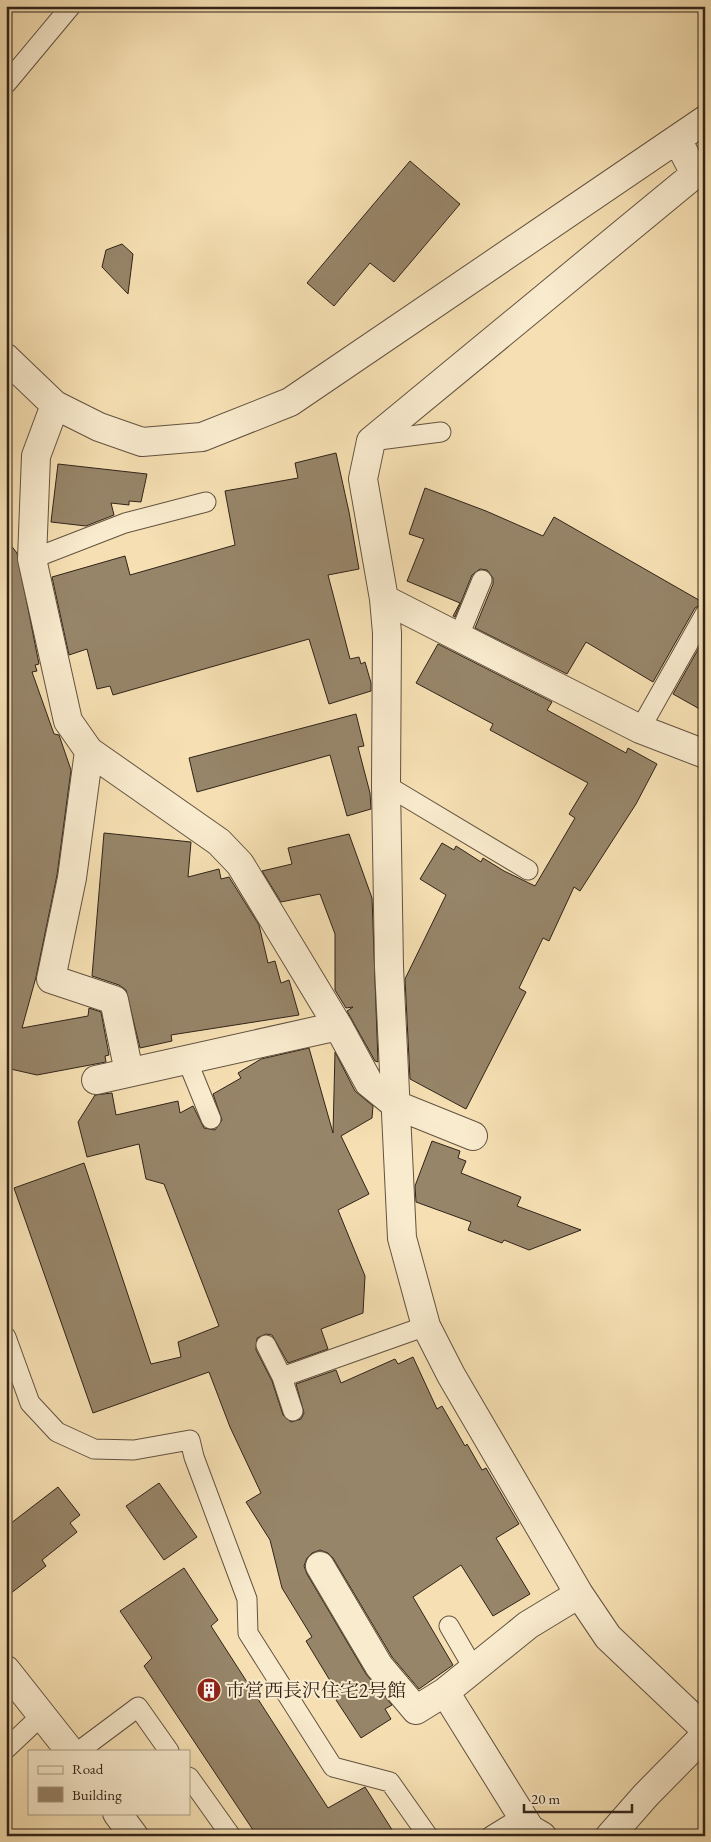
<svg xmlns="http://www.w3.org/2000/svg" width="711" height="1842" viewBox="0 0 711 1842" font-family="'EB Garamond','Noto Serif JP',serif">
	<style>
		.building { fill: #978569; stroke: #302319 }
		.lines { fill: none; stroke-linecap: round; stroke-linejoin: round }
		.service-casing { stroke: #625240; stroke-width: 21 }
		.minor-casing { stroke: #625240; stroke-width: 30 }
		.tertiary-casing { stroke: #625240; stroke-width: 30 }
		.service { stroke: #f9ebce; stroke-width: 19 }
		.minor { stroke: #f9ebce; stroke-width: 28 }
		.tertiary { stroke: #f9ebce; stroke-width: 28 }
		.labels { text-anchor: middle; stroke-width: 4; stroke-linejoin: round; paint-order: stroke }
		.poi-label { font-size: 19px; fill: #302319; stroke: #f9ebce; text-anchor: start }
	</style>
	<rect width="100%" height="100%" fill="#f6e0b3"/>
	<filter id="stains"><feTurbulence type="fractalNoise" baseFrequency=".004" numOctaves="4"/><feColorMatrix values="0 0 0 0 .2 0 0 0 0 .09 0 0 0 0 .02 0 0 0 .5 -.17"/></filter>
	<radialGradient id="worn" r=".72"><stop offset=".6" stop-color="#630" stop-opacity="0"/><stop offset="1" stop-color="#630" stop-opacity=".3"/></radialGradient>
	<!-- building -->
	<path class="building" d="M410,161L460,204L394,282L370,263L334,306L307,283Z
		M122,244L133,254L128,294L102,267L106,250Z
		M336,453L349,512L359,569L328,575L350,659L359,657L361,664L365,662L371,683V691L329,704L309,639L113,695L110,686L97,689L87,649L69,655L52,577L125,556L130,575L235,545L225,491L298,478L295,463Z
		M58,464L147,474L141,502L129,501V505L111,503L114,515L86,526L51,522Z
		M425,488L486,511L543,536L554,517L704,603L695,608L653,682L586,642L567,674L475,628L493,584V578L487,570L480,569L472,575L455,617L453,616L460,603L407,581L424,539L409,534Z
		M6,539L17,553L39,664L35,665L37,671L32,672L54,734L59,735L71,770L57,875L36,977L22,1028L88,1016L89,1008L101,1012L109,1055L105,1056L106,1062L37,1075L6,1068Z
		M705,637V712L673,694Z
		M438,644L552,702L547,710L626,753L628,748L657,764L636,804L580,891L574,887L549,941L543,938L519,988L526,992L466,1109L410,1079L405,979L446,895L420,879L442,843L454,850L456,846L481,862L483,858L504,871L535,886L575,818L569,814L588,783L490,730L493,724L416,683Z
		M356,714L364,746L358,747L370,793L371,809L347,816L330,755L197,792L189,758Z
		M104,833L191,842L188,877L219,869L221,879L229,877L259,925L268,963L275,961L281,983L289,980L299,1015L171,1035L172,1041L140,1048L126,990L119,985L92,976Z
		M349,834L372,898L378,1062L375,1061L347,1011L353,1007L346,1008L335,990V934L320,894L281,902L262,871L292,864L288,848Z
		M309,1048L333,1133L335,1052L355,1091L373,1106L372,1118L341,1136L369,1194L338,1210L365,1276L363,1313L321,1329L328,1349L288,1363L272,1335L266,1334L257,1338L256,1350L272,1381L283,1415L291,1422L301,1419L304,1413L296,1384L336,1370L341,1383L395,1359L398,1364L413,1357L437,1409L442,1406L465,1446L467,1444L482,1470L486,1468L519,1524L496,1538L530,1594L493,1616L461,1565L413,1597L453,1665L419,1689L392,1657L333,1558L328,1553L320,1550L312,1553L307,1558L304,1566L307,1574L366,1674L392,1705L385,1709L391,1719L361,1738L336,1700L340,1697L306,1641L312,1637L282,1588L270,1540L246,1502L261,1493L230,1427L209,1372L93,1413L14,1188L84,1163L151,1364L181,1357L178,1342L219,1326L164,1184L146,1179L139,1144L87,1157L78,1122L95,1095L112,1093L116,1115L178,1101L180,1113L193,1106L204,1128L215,1130L222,1120L213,1094L241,1078L238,1073L261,1059Z
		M432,1141L460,1151L458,1158L466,1161L461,1173L521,1197L517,1206L581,1230L529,1250L504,1240L502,1243L468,1230L471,1222L416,1202L415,1186Z
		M159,1483L197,1537L164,1560L126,1506Z
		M58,1487L80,1515L70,1523L77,1532L42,1560L46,1566L6,1597V1527Z
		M184,1568L218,1620L211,1626L328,1808L365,1787L396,1836H257L144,1666L152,1658L120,1611Z"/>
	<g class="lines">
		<defs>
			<path id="service" d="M6,84L71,6
				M371,441L441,432
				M32,559L125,523L206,502
				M459,636L482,580
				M640,729L705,614
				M386,785L528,870
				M187,1060L211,1119
				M6,1337L30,1403L57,1432L94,1449L134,1450L190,1440L194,1457L247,1599L248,1633L333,1767L390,1782L428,1836
				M266,1345L282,1377L293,1411
				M282,1377L426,1326
				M449,1626L474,1669
				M6,1749L42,1715
				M79,1751L138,1707L169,1751
				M189,1777L231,1836
				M491,1836L522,1817"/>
			<path id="minor" d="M677,139L695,174L371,441L363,479L384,599L387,633L386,785L389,967L402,1238L426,1326L451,1375L579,1594L608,1637L705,1729
				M6,358L55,405L99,427L142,442L202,437L290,402L705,120
				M55,405L36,456L32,559L68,721L89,751L219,842L240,864L338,1026L369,1083L396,1105L473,1136
				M384,599L640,729L705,754
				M89,751L72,878L51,979L114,1000L129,1072
				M96,1080L338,1026
				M320,1566L379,1666L416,1710L445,1692L528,1625L579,1594
				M445,1692L530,1829L542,1836
				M610,1836L646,1795L705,1735"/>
			<path id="tertiary" d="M6,1670L70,1751
				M117,1813L134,1836"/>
		</defs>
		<!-- service casing -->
		<use href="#service" class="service-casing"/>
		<!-- minor casing -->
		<use href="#minor" class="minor-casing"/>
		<!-- tertiary casing -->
		<use href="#tertiary" class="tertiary-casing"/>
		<!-- service -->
		<use href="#service" class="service"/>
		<!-- minor -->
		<use href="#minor" class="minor"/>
		<!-- tertiary -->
		<use href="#tertiary" class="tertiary"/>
	</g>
	<!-- icons -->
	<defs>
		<symbol id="building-disc" viewBox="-11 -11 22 22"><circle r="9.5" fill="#8f2418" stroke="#f9ebce"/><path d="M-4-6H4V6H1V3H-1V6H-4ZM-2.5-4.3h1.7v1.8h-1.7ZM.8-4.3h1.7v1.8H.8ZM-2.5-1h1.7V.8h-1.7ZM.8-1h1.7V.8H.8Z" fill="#fff"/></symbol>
	</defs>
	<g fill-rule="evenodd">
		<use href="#building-disc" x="195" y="1676" width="28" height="28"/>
	</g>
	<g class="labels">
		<!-- poi labels -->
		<g class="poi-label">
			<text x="226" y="1697">市営西長沢住宅2号館</text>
		</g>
	</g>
	<!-- margin -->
	<rect width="711" height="1842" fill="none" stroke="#f6e0b3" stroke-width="25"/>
	<rect x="8" y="8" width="696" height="1827" fill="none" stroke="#302319" stroke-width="2.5"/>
	<rect x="12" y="12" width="686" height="1817" fill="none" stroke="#302319"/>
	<!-- legend -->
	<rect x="28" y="1750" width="162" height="65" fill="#f9ebce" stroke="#a99b86"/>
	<rect x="38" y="1766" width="25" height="8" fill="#f9ebce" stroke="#a99b86"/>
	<text x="72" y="1774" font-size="15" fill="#302319">Road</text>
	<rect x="38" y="1787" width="25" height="15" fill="#978569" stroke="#a99b86"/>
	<text x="72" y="1800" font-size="15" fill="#302319">Building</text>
	<!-- scale -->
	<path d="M524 1804v8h108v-8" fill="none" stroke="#302319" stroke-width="2.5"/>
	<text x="531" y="1804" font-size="15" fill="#302319" stroke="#f9ebce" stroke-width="4" paint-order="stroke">20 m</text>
	<rect width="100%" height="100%" filter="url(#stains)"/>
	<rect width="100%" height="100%" fill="url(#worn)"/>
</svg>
